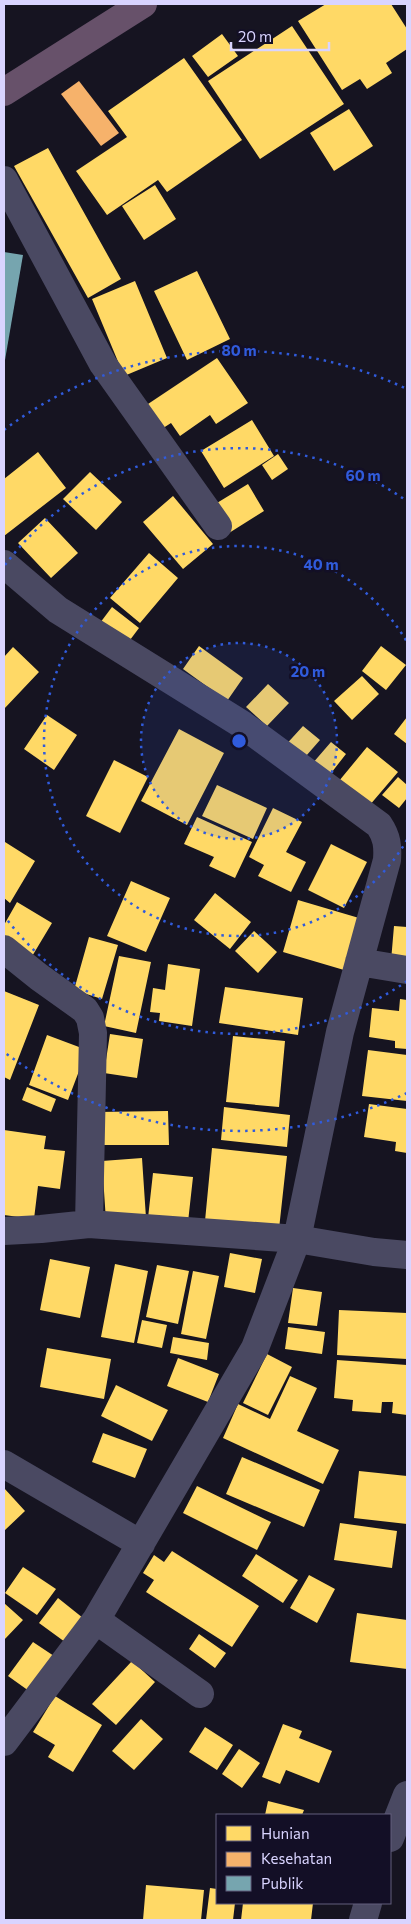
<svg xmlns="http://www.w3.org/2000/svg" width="411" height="1924" viewBox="0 0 411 1924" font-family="Commissioner,sans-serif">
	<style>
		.homes { fill: #ffd966 }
		.health { fill: #f6b26b }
		.public { fill: #76a5af }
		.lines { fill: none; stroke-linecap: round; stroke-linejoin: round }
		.minor { stroke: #4a4962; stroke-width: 28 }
		.highway { stroke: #67516a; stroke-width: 28 }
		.ring { fill: none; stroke: #305bdc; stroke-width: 2.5; stroke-dasharray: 2.5 5 }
		.centre { fill: #305bdc; stroke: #130f26; stroke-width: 2.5 }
		.ring-label { font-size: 15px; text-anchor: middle; font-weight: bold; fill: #305bdc; stroke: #130f26; stroke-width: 5; stroke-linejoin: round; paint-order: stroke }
	</style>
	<rect width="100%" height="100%" fill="#161421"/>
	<!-- homes -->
	<path class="homes" d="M326,4H391L407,29V49L386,63L392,73L367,89L360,79L342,90L298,21Z
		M292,26L344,104L260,159L208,81Z
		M222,34L238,56L208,77L192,56Z
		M184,58L242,140L167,192L158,180L107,215L76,171L127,137L108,111Z
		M349,109L373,146L334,171L310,133Z
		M48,148L121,279L88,298L14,166Z
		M155,185L176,219L144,240L122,206Z
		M197,271L230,339L187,360L154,291Z
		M135,281L167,358L124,376L92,299Z
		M217,358L248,403L216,424L210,415L180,436L171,423L157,432L142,408Z
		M252,420L274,456L224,488L201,451Z
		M38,452L66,488L4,536V479Z
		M278,454L288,469L272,480L262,465Z
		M90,472L122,502L96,530L63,499Z
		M248,484L264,511L229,533L212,506Z
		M173,496L213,544L183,569L143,522Z
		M45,518L78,553L51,578L18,543Z
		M149,553L178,578L140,623L110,598Z
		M112,607L139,628L124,648L97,627Z
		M199,646L243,678L227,701L183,669Z
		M381,646L406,665L386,690L362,671Z
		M13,647L39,672L4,709V657Z
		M362,676L379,694L352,720L334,701Z
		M268,684L289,703L267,726L246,707Z
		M47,715L77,735L54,770L24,749Z
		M407,717V744L394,734Z
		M303,726L320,740L299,764L282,749Z
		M179,729L224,753L187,825L141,801Z
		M331,742L346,754L328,777L312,764Z
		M367,747L398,772L369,806L339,781Z
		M114,760L148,777L120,833L86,816Z
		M398,777L407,785V798L399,808L382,795Z
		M217,785L267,808L253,839L202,816Z
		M273,808L302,822L286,852L306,862L291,892L258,876L264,865L249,857Z
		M197,817L252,842L235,878L209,866L214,857L184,844Z
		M5,842L35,861L10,903L4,898V845Z
		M331,844L367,862L344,908L308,890Z
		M131,881L170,898L146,952L107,936Z
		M215,893L251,922L230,949L194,920Z
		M298,900L359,918L344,970L283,952Z
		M17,902L52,923L31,958L4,941V925Z
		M394,926L407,927V963L391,961Z
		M254,931L277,952L258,973L235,951Z
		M89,937L118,945L102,999L74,990Z
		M119,956L151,962L136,1033L104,1026Z
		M168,964L200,969L192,1026L159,1021L160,1013L150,1012L153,988L165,990Z
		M225,987L303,998L298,1035L219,1023Z
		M4,991L39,1005L10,1080L4,1077Z
		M400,999L407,1000V1049L395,1048V1041L369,1037L372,1008L399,1011Z
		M110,1034L143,1039L137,1078L104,1073Z
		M47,1035L87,1050L68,1100L29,1085Z
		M233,1036L285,1041L279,1107L226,1102Z
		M368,1050L407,1055V1101L362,1096Z
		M27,1087L56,1099L51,1112L22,1100Z
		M369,1104L407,1109V1153L395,1151L396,1142L364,1137Z
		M224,1107L290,1115L287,1147L221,1140Z
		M168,1111L169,1145H97V1112Z
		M4,1130L46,1136L44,1149L65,1151L60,1189L38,1186L34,1219L4,1215Z
		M212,1148L287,1156L279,1229L205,1221Z
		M142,1158L146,1218L106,1221L102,1161Z
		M153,1173L193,1177L187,1231L147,1227Z
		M230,1253L262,1259L255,1293L224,1287Z
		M50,1259L90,1267L80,1318L40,1310Z
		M115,1264L148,1271L134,1343L101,1337Z
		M157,1265L189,1271L178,1324L146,1317Z
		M193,1271L219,1276L206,1339L181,1334Z
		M293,1288L322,1292L317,1326L288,1323Z
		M339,1310L407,1313V1359L337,1355Z
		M142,1320L167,1325L162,1348L137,1343Z
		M288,1327L325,1332L322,1354L285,1349Z
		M173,1337L209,1343L207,1360L170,1353Z
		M47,1348L111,1359L104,1399L40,1387Z
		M267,1354L292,1367L268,1415L243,1403Z
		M178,1358L219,1374L208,1402L167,1386Z
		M337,1360L407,1365V1415L392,1413L393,1402H382L381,1413L352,1411L353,1400L334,1398Z
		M290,1376L317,1388L297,1431L339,1450L323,1484L223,1438L238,1404L270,1419Z
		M116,1385L168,1410L152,1441L101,1416Z
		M103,1433L147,1449L135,1478L92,1462Z
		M242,1457L320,1490L304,1527L226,1494Z
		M359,1471L407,1476V1524L354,1518Z
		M197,1486L271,1522L257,1550L183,1513Z
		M4,1488L25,1511L4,1531Z
		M340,1523L397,1531L392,1568L334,1560Z
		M172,1551L259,1606L232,1647L146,1592L154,1580L143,1573L154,1555L164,1562Z
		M256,1554L298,1580L283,1603L242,1576Z
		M23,1567L56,1589L37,1615L5,1593Z
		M309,1575L335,1589L317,1623L290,1608Z
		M58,1598L83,1618L65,1642L39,1623Z
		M4,1603L23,1620L4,1640Z
		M357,1613L407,1620V1669L350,1662Z
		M199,1634L226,1653L215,1668L189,1649Z
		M33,1642L54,1656L29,1691L8,1676Z
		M132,1661L155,1682L116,1725L92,1704Z
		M55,1696L102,1725L73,1772L48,1757L55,1745L33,1732Z
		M141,1719L163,1739L134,1770L112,1751Z
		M283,1724L302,1731L299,1738L332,1751L319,1783L286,1770L280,1784L262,1777Z
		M205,1727L233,1745L217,1770L189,1752Z
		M239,1749L260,1763L242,1788L222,1774Z
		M268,1801L304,1810L302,1815H265Z
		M146,1885L204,1890L201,1920H143Z
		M210,1888L217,1889V1903H235L233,1920H206Z
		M243,1903H313L311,1920H241Z"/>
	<!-- health -->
	<path class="health" d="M79,81L119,133L101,146L61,94Z"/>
	<!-- public -->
	<path class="public" d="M4,252L23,255L5,360H4Z"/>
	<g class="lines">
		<!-- minor -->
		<path class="minor" d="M4,180L103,364L218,526
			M4,564L58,610L243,725L379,825C387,837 388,846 387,860L340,1032L297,1239L255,1348L96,1620L4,1742
			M4,949L39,977L85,1010L90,1018L93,1033L89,1224
			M359,962L407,970
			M4,1231L41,1229L89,1224L297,1239L374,1252L407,1255
			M4,1464L141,1544
			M96,1620L200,1694
			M390,1838L407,1795
			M363,1920L368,1903"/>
		<!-- highway -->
		<path class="highway" d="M4,92L143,4"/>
	</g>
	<!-- distance rings -->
	<circle cx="239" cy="741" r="98" fill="#305bdc" fill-opacity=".12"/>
	<g class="ring">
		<circle cx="239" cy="741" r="98"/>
		<path d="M407 840A195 195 0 1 1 407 642"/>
		<path d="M407 981A293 293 0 0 1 5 917M5 565A293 293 0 0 1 407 501"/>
		<path d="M407 1093A390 390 0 0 1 4 1052M4 430A390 390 0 0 1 407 389"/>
	</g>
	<circle cx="239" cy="741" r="8" class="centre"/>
	<g class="ring-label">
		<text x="239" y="356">80 m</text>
		<text x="363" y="481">60 m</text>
		<text x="321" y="570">40 m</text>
		<text x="308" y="677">20 m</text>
	</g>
	<!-- border -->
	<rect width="411" height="1924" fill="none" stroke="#d9d4ff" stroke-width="10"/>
	<!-- legend -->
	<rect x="216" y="1814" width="175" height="90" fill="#130f26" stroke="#625e7d"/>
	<rect x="226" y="1826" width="25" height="15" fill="#ffd966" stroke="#625e7d"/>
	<text x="261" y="1839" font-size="15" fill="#d9d4ff">Hunian</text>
	<rect x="226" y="1852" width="25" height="15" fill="#f6b26b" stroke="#625e7d"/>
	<text x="261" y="1864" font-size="15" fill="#d9d4ff">Kesehatan</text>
	<rect x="226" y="1876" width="25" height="15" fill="#76a5af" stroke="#625e7d"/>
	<text x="261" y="1889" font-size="15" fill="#d9d4ff">Publik</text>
	<!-- scale -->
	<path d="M231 42v8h98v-8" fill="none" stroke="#d9d4ff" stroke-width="2.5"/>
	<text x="238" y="42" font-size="15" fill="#d9d4ff" stroke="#130f26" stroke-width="4" paint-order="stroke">20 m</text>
</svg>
